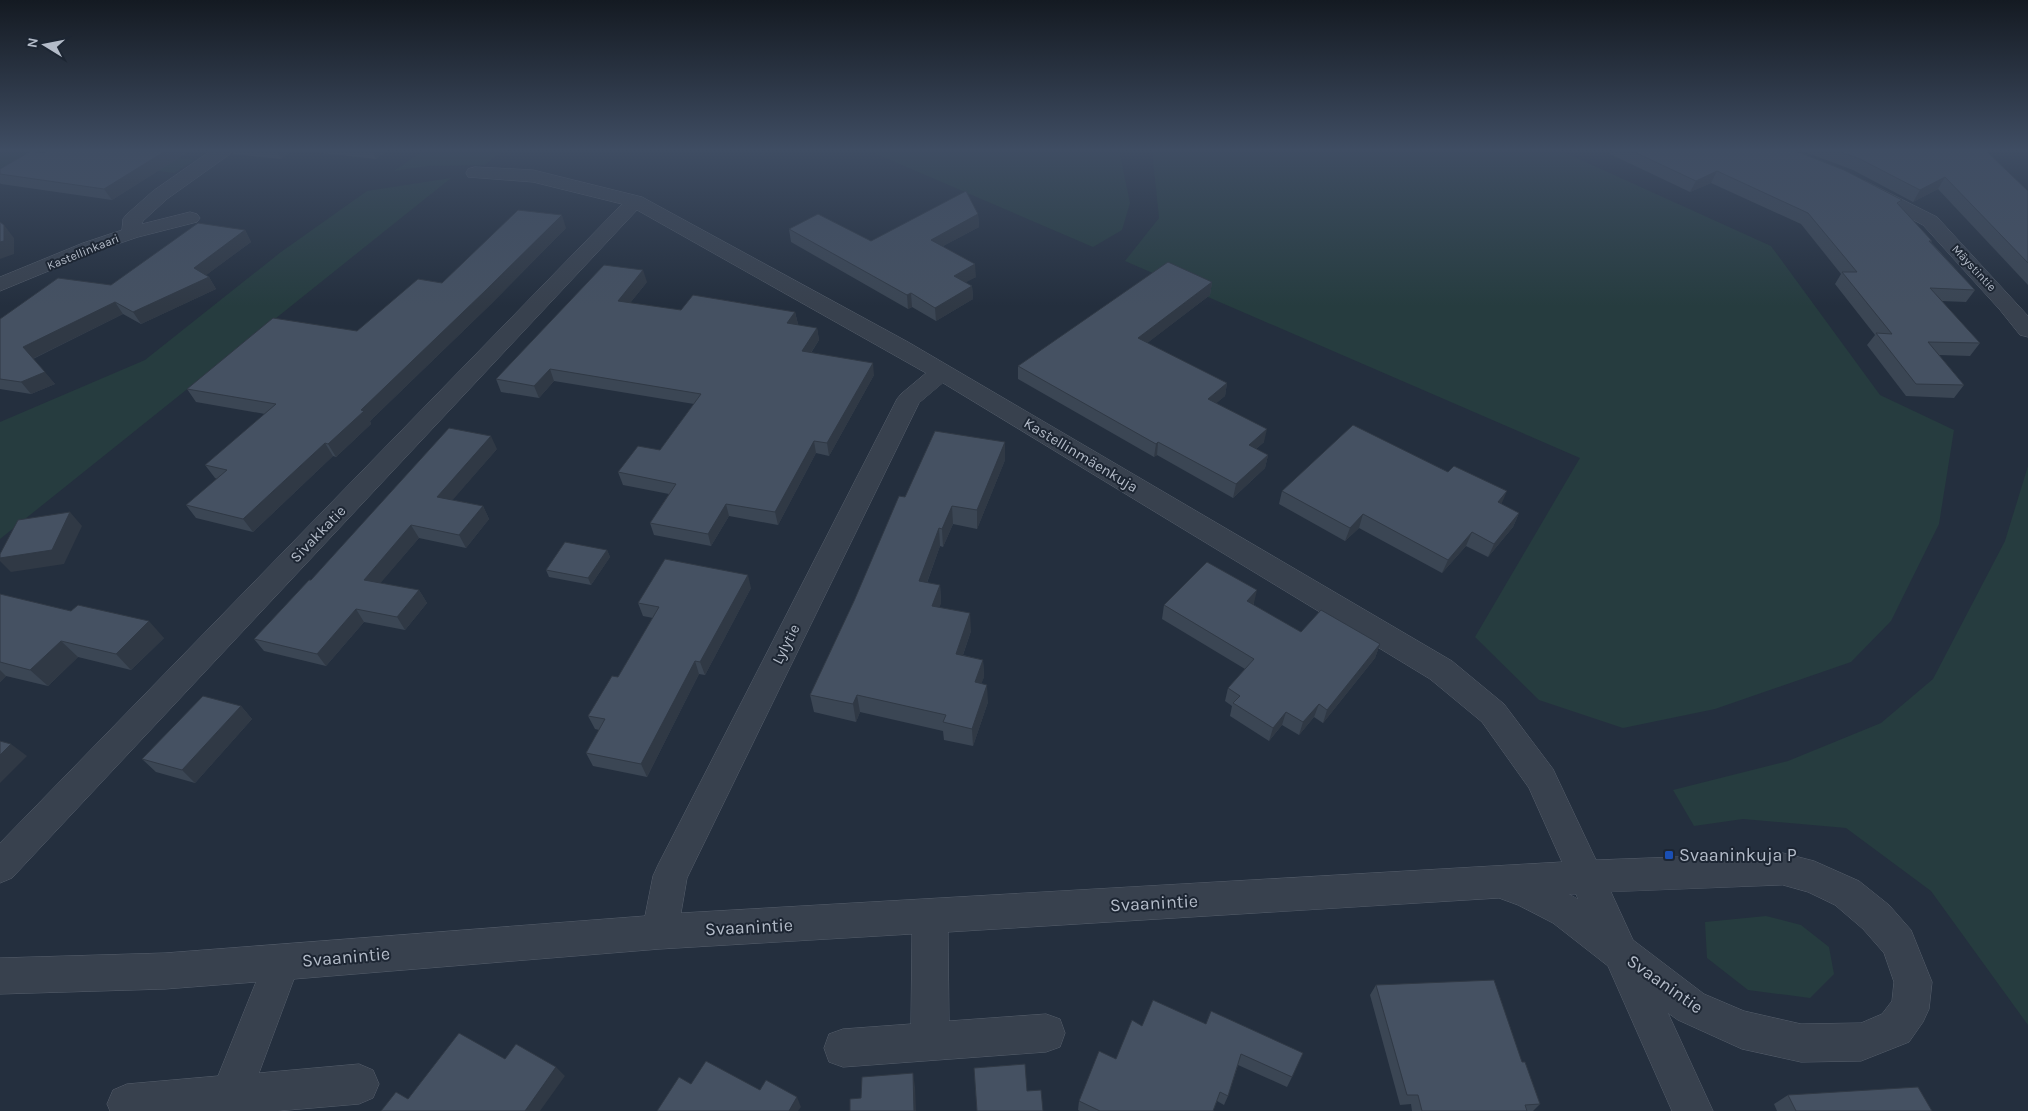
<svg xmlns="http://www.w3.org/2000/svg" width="2028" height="1111" viewBox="0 0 2028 1111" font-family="Karla,sans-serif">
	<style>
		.green { fill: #263c3f }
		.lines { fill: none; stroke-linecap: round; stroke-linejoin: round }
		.minor-casing { stroke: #565f6c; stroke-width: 1 }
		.minor { fill: #38414e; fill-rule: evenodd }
		.wall { fill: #3b4654 }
		.shaded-wall { fill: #303945 }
		.building { fill: #455162; stroke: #303945 }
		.transit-dot { fill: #1a4fb4; stroke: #1d2633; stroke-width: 2 }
		.labels { text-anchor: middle; stroke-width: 4; stroke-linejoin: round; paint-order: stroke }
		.far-street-label { font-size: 12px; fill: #b4bcc9; stroke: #1d2633 }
		.street-label { font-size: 15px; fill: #b4bcc9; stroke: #1d2633 }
		.near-poi-label { font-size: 18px; fill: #b4bcc9; stroke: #1d2633; text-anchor: start }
		.near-street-label { font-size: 18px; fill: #b4bcc9; stroke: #1d2633 }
	</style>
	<rect width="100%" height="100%" fill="#242f3e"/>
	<!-- green -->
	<path class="green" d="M0,150H121L195,160L174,173L32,155L0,176Z
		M424,150H503L485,165L428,166L394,171Z
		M867,150H1119L1130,203L1122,230L1093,247Z
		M1152,150H1559L1771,246L1880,395L1954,430L1939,524L1891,621L1851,662L1715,709L1623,728L1539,700L1475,637L1580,458L1125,261L1159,218Z
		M451,178L0,539V422L145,360L281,252L367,191Z
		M2028,466V1025L1931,891L1846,828L1743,819L1694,826L1673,790L1788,761L1881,723L1933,679L2005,541Z
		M1766,916L1801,925L1829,947L1834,974L1810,998L1748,990L1707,958L1705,922Z"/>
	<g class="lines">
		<defs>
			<path id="minor" d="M212,150H233L230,154L167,199L143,221L142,224L190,212L197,214L200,218L197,222L138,237L97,251L0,291V277L83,243L122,230L123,219L126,215L153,191Z
				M475,167L533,170L642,197L908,342L1452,661L1504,704L1553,769L1596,860L1783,853L1814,861L1859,881L1889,905L1911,930L1932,982L1929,1009L1923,1022L1909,1042L1861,1061L1801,1062L1742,1049L1678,1020L1668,1013L1713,1111H1672L1608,966L1553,923L1518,905L1499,898L948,932L949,1021L1046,1014L1060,1019L1065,1033L1060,1047L1046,1052L843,1067L829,1062L824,1048L829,1034L843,1029L911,1024L912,934L660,949L294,979L259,1073L359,1064L373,1070L379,1084L373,1098L359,1104L277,1111H110L107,1104L113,1090L127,1084L218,1076L256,982L165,989L0,994V958L165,953L645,916L653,876L658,865L897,399L901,394L926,373L637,210L12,878L0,883V843L622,204L533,182L468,177L466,173L468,169ZM943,383L1430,679L1482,722L1529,788L1562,862L681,913L687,878L919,403ZM1783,885L1808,892L1835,905L1863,929L1884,953L1894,982L1892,1001L1882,1014L1861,1023L1801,1024L1744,1011L1704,994L1633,940L1611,892ZM1569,894H1576L1578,899Z
				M1865,181L1937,217L2028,316V337L2020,335L2000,310L1923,225L1858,191L1856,187L1858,183Z"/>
		</defs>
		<!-- minor casing -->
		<use href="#minor" class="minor-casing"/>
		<!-- minor -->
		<use href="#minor" class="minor"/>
	</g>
	<!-- wall -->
	<path class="wall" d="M49,150H191L112,200L1,184L0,183V169L44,153Z
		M231,150H293L281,159L233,154Z
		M295,150H387L376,159Z
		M1611,150H1793L1902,200L1899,205L1932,241L1931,242L1975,290L1966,302L1941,301L1980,343L1970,356L1939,355L1964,385L1954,398L1906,396L1867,345L1875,335L1835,284L1841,274L1801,224L1711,183L1690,192L1610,154Z
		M1800,150H1985L2028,191V285L1938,189L1913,202L1853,170Z
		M978,214L979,227L943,246L976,277L965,282L972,286L973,299L936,321L912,307L908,309L791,242L789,229L871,241Z
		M566,228L491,304L370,421L371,424L336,457L333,456L253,532L196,518L186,505L217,479L215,478L205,465L265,414L196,402L187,389L357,331L442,283Z
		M245,230L251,242L206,275L209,277L216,289L141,324L123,314L33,359L55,384L31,394L0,389V319L111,285Z
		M647,282L630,303L681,310L795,312L798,324L797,325L817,328L819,340L811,353L874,375L829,456L816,453L778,525L729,516L711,546L654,535L650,523L669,494L623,485L618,472L660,450L694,404L554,381L539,398L501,392L496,379Z
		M1212,282L1210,295L1147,343L1227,383L1225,396L1216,403L1264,442L1256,449L1268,455L1265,468L1233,498L1157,455L1154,457L1018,379V366Z
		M497,449L452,500L483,506L489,519L466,548L419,538L380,583L419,590L427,603L405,630L364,622L326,666L264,651L254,639L311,580Z
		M1005,460L977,529L953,524L943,547L940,546L927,583L940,585L941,603L939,607L971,631L963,655L983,660L984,677L981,683L988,702L973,746L944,740L943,731L860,712L856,722L814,712L810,695L854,601L905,497Z
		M1282,491L1501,504L1519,513L1513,527L1488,557L1466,546L1442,573L1359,528L1345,541L1279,504Z
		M607,550L610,557L591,585L549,577L546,570Z
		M751,588L705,675L699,674L647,777L593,766L586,753L599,730L595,729L588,716L618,677L653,618L643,616L638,603Z
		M0,594L164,638L131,670L78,657L48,686L6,676L0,682Z
		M1254,603L1253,605L1301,632L1380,644L1375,658L1323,723L1314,717L1299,735L1282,725L1269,741L1230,716L1232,706L1225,701L1228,688L1245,669L1162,619L1164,605Z
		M241,706L252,719L195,783L156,772L142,759Z
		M1376,985L1522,1062L1540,1104L1533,1111H1412L1411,1104L1400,1105L1370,995Z
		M1206,1024L1292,1077L1287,1087L1238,1065L1228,1096L1224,1105L1217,1101L1213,1111H1080L1078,1110L1079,1101L1116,1059L1142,1026Z
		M1788,1095L1932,1111H1777L1774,1104Z"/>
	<!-- shaded-wall -->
	<path class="shaded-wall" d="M167,150H191L112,200L104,189Z
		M276,150H293L281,159Z
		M371,150H387L376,159Z
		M1717,171L1711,183L1690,192L1696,181Z
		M1945,177L1938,189L1913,202L1920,190Z
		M978,214L979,227L932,252L931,240Z
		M562,215L566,228L491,304L370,421L371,424L336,457L328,444L361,410Z
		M4,225L14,238V254L0,259V242Z
		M245,230L251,242L201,279L194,268Z
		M975,264L976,277L954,289V276Z
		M643,270L647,282L622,313L618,301Z
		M209,277L216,289L141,324L133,312Z
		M1212,282L1210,295L1137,351L1138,338Z
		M972,286L973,299L936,321L935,308Z
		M911,293L912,307L908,309L907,295Z
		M115,302L123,314L32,359L23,347Z
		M795,312L798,324L790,335L787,323Z
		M817,328L819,340L804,363L802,351Z
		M873,363L874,375L829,456L827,443Z
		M550,369L554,381L539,398L534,386Z
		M45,372L55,384L31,394L21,382Z
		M1227,383L1225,396L1206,412L1208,399Z
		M1267,429L1264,442L1246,458L1249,445Z
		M491,436L497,449L444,510L437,497Z
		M814,441L816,453L778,525L775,512Z
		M1005,442V460L977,529V510Z
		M1158,442L1157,455L1154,457L1156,444Z
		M325,443L333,456L253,532L243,519Z
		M1268,455L1265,468L1233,498L1236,484Z
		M1507,491L1501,505L1498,502Z
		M726,504L729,516L711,546L708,534Z
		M483,506L489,519L466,548L459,535Z
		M952,506L953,524L943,547L942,529Z
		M70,512L82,526L64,564L11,572L0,561V558Z
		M1519,513L1513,527L1488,557L1494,544Z
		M1363,514L1359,528L1345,541L1350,528Z
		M411,525L419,538L372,593L364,580Z
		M939,528L940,546L921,599L919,581Z
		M1472,532L1466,546L1442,573L1448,560Z
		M607,550L610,557L591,585L588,578Z
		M748,575L751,588L705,675L700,662Z
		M940,585L941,603L934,624L932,606Z
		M419,590L427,603L405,630L397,617Z
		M1257,590L1254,603L1244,614L1247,601Z
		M356,609L364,622L326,666L317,654Z
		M970,613L971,631L957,672L956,654Z
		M149,621L164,638L131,670L116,654Z
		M61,641L78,657L48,686L30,670Z
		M1380,644L1375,658L1323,723L1327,710Z
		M983,660L984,677L976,699L975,682Z
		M695,661L699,674L647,777L641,764Z
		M0,670L6,676L0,682Z
		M987,685L988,702L973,746L972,729Z
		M857,695L860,712L856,722L853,704Z
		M1319,704L1314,717L1299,735L1303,722Z
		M241,706L252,719L195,783L182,770Z
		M1286,712L1282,725L1269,741L1273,728Z
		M11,744L27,756L0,783V755Z
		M556,1067L565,1076L540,1111H525Z
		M913,1073L915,1087L916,1111H914Z
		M797,1097L801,1107L798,1111H789Z"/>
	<!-- building -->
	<path class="building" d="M49,150H167L104,189L0,174V169L31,151L44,153Z
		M1630,150H1793L1844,170L1902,200L1897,203L1932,241H1929L1975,290L1930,288L1980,343L1928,342L1964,385L1916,384L1876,333L1892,334L1842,272H1857L1808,213L1717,171L1696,181Z
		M1836,150H1985L2028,191V263L1945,177L1920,190L1860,159Z
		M966,191L978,214L931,240L975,264L954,276L972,286L935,308L911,293L907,295L789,229L818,214L871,241Z
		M518,210L562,215L485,291L361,410L364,411L328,444L325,443L243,519L186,505L227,470L205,465L276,404L187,389L273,318L357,331L418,279L442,283Z
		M0,222L4,225V241L0,242Z
		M198,223L245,230L194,268L209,277L133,312L115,302L23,347L45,372L21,382L0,379V319L58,278L111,285Z
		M1168,262L1212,282L1138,338L1227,383L1208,399L1267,429L1249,445L1268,455L1236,484L1158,442L1156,444L1018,366Z
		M604,265L643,270L618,301L681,310L693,295L795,312L787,323L817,328L802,351L873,363L827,443L814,441L775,512L726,504L708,534L650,523L676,484L618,472L638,446L660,450L701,394L550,369L534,386L496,379Z
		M1353,425L1448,472L1454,466L1507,491L1498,502L1519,513L1494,544L1472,532L1448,560L1363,514L1350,528L1282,491Z
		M449,428L491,436L437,497L483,506L459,535L411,525L364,580L419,590L397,617L356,609L317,654L254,639L309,580H311Z
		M935,431L1005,442L977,510L952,506L942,529L939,528L919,581L940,585L932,606L970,613L956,654L983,660L975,682L987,685L972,729L943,722L946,715L857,695L853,704L810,695L854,601L899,496L905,497Z
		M70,512L52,550L0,558V554L18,520Z
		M565,542L607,550L588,578L546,570Z
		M665,559L748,575L700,662L695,661L641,764L586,753L605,719L588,716L612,676L618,677L659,607L638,603Z
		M1207,562L1257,590L1247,601L1301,632L1321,610L1380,644L1327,710L1319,704L1303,722L1286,712L1273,728L1233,703L1240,696L1228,688L1254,659L1164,605Z
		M0,594L71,611L78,605L149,621L116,654L61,641L30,670L0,662Z
		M203,696L241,706L182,770L142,759Z
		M0,741L11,744L0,755Z
		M1494,980L1522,1062H1525L1540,1104L1525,1105L1527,1111H1422L1418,1095H1407L1376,985Z
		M1153,1000L1206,1024L1211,1011L1303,1053L1292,1077L1241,1054L1228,1096L1220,1092L1213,1111H1100L1079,1101L1099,1051L1116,1059L1132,1020L1142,1026Z
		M459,1033L505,1059L516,1044L556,1067L525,1111H381L396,1092L408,1099Z
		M706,1061L760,1090L766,1080L797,1097L789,1111H657L679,1077L691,1084Z
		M1025,1064L1027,1091L1041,1090L1043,1111H977L974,1068Z
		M913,1073L914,1111H850V1099L861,1098L862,1077Z
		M1918,1087L1932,1111H1796L1788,1095Z"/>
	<!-- sky -->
	<linearGradient id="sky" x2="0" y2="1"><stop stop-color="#141a22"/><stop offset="0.49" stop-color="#3f4d63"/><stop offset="1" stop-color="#3f4d63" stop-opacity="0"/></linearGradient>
	<rect width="2028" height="306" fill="url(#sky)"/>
	<!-- markers -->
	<rect class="transit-dot" x="1664" y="850" width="10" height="10" rx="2.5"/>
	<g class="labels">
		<!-- far-street labels -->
		<g class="far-street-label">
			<text transform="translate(83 252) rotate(-22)" y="4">Kastellinkaari</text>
			<text transform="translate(1974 268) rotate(47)" y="4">Mäystintie</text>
		</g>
		<!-- street labels -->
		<g class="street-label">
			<text transform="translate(1081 455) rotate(31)" y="5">Kastellinmäenkuja</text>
			<text transform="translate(318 534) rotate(-46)" y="5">Sivakkatie</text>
			<text transform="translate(786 644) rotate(-63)" y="5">Lylytie</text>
		</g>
		<!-- near-poi labels -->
		<g class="near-poi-label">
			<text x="1679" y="861">Svaaninkuja P</text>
		</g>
		<!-- near-street labels -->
		<g class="near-street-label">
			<text transform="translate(1154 903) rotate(-3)" y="6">Svaanintie</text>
			<text transform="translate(749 927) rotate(-3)" y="6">Svaanintie</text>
			<text transform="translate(346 957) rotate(-5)" y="6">Svaanintie</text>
			<text transform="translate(1665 984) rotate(35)" y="6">Svaanintie</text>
		</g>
	</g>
	<!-- north arrow -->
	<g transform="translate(45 45) rotate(280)" stroke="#1d2633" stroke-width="4" paint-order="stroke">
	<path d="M0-4L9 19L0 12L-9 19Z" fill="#b4bcc9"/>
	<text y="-8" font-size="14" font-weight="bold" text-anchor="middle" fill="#b4bcc9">N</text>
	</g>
</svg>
